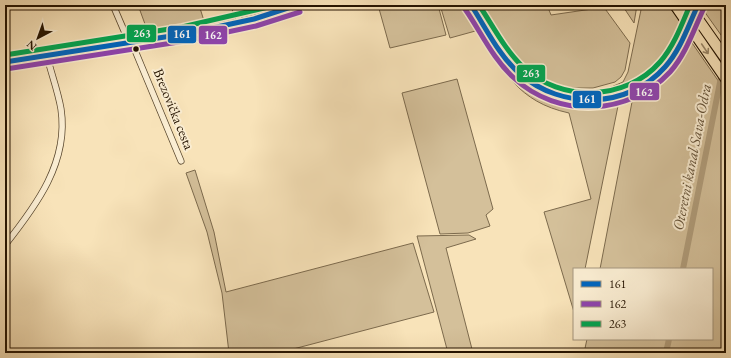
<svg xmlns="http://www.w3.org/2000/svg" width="731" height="358" viewBox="0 0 731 358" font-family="'EB Garamond',serif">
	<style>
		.green { fill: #d4c09a; stroke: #7c6a4d }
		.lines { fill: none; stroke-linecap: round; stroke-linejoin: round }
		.canal { stroke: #b09c7a; stroke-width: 6 }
		.minor-casing { stroke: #59472e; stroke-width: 7 }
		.secondary-casing { stroke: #241300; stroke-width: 8 }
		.minor { stroke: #faedd2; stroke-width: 5.5 }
		.secondary { stroke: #faedd2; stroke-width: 7 }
		.motorway-bridge-casing { stroke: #241300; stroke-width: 12; stroke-linecap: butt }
		.motorway-bridge { stroke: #f8e3b9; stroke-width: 10 }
		.bus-1-casing { stroke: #faedd2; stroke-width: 8 }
		.bus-2-casing { stroke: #faedd2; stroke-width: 8 }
		.bus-3-casing { stroke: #faedd2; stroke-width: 8 }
		.bus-1 { stroke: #0065bd; stroke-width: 5 }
		.bus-2 { stroke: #8e44ad; stroke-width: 5 }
		.bus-3 { stroke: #00a651; stroke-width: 5 }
		.oneway { stroke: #998566 }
		.bus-dot { fill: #241300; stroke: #faedd2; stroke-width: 1.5 }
		.labels { text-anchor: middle; stroke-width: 4; stroke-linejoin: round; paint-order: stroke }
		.street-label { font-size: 14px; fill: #241300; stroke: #faedd2 }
		.water-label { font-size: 15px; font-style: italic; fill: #635137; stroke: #faedd2 }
		.line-badge { stroke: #faedd2; stroke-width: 1.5 }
		.badge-label { font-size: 11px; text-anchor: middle; font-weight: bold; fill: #fff }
	</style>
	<rect width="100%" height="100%" fill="#f8e3b9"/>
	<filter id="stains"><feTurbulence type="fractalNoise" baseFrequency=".005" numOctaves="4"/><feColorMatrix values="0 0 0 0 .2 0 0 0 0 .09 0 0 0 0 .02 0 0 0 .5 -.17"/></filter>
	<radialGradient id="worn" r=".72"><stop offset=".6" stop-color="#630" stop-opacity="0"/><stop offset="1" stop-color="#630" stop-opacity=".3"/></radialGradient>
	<!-- green -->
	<path class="green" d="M138,5H199L205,24L149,35Z
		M378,5H438L446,35L390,48Z
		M440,5H466C479,21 488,40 500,57C529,98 571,111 619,101L585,269H574V312L544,212L591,199L569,113C518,102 503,71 479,30L450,38Z
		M475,5H547L551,15L592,9L603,6L630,43L625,70L621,77L615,82L593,88H573L556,85L532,70L517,66L505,52Z
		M622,5H637L634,23Z
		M642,5H668L682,23C675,36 669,54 661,65C629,107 566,104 528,76L554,89L572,92L602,91L623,82L628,72Z
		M706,5H726V42L704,11Z
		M690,40L726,92V353H584L587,339H712V269H600L632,102C659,86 675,67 690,40Z
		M457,79L493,209L486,215L490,226L468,233L440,234L402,93Z
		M195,170L214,232L226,292L413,243L434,312L278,353H229L222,293L207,232L186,173Z
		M469,235L476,239L446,248L473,353H448L417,236Z"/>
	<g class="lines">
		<!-- canal -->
		<path class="canal" d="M683,269L725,57
			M666,353L669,339"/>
		<defs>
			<path id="minor" d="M113,5L128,40L134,48L181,161
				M234,5L240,22
				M5,245C36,206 69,162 61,109C58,91 51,73 47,56"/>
			<path id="secondary" d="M471,5C487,28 499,55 520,74C561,112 628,109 665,67C680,49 688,26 698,5
				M5,62C73,52 141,43 209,29C239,22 269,17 297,5"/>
		</defs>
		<!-- minor casing -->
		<use href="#minor" class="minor-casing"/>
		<!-- secondary casing -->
		<use href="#secondary" class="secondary-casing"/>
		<!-- minor -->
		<use href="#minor" class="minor"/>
		<!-- secondary -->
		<use href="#secondary" class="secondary"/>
		<defs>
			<path id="motorway-bridge" d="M675,5L726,79
				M688,5L726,59"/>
		</defs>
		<!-- motorway-bridge casing -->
		<use href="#motorway-bridge" class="motorway-bridge-casing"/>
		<!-- motorway-bridge -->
		<use href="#motorway-bridge" class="motorway-bridge"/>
		<defs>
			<path id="bus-1" d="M471,5C486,28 499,56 520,74C562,110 628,109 665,67C681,49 688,26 698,5
				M5,62L184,34L254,19L297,5"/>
			<path id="bus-2" d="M465,9C481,32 493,59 514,78C558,119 629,116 670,72C686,54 694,29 704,8
				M6,69L185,41L256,26L300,12"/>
			<path id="bus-3" d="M479,5C493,26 505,50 523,67C561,103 626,101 660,62C674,46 682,24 690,5
				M5,55L182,27L277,5"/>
		</defs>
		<!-- bus-1 casing -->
		<use href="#bus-1" class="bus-1-casing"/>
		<!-- bus-2 casing -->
		<use href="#bus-2" class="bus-2-casing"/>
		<!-- bus-3 casing -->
		<use href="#bus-3" class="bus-3-casing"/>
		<!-- bus-1 -->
		<use href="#bus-1" class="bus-1"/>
		<!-- bus-2 -->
		<use href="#bus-2" class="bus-2"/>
		<!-- bus-3 -->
		<use href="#bus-3" class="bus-3"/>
	</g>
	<!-- one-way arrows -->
	<defs><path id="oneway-shaft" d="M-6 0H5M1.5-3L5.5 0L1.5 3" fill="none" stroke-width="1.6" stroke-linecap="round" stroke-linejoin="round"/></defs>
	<use class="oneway" href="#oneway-shaft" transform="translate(705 49) rotate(56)"/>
	<!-- markers -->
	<circle class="bus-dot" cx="136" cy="49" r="3.5"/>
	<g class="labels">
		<!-- street labels -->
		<g class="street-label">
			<text transform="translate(174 109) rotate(68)" y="5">Brezovička cesta</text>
		</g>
		<!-- water labels -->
		<g class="water-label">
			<text transform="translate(692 157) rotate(-79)" y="5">Oteretni kanal Sava-Odra</text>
		</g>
	</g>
	<g class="line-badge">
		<rect x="126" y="24" width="31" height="19" rx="4" fill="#00a651"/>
		<rect x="167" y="25" width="30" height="19" rx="4" fill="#0065bd"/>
		<rect x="198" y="25" width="30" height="20" rx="4" fill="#8e44ad"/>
		<rect x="516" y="64" width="30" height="19" rx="4" fill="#00a651"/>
		<rect x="629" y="82" width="31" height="19" rx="4" fill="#8e44ad"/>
		<rect x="572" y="90" width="30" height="19" rx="4" fill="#0065bd"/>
	</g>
	<g class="badge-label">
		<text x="142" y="37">263</text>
		<text x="182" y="38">161</text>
		<text x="213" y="39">162</text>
		<text x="531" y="77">263</text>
		<text x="644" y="96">162</text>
		<text x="587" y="103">161</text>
	</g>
	<!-- margin -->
	<rect width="731" height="358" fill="none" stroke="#f8e3b9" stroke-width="20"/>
	<rect x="6" y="6" width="719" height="346" fill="none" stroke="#241300" stroke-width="2"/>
	<rect x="10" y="10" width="711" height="338" fill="none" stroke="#241300"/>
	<!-- legend -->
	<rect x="573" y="268" width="140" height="72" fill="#faedd2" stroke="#a4967e"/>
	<rect x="581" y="281" width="20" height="6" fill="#0065bd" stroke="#a4967e"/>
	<text x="609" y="288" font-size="12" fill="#241300">161</text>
	<rect x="581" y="301" width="20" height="6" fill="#8e44ad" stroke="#a4967e"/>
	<text x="609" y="308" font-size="12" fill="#241300">162</text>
	<rect x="581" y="321" width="20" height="6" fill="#00a651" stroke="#a4967e"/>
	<text x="609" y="328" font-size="12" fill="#241300">263</text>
	<!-- north arrow -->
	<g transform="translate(38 38) rotate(221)" stroke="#faedd2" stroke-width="3" paint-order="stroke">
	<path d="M0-3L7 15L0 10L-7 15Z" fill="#241300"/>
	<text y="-6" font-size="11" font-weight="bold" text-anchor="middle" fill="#241300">N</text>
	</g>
	<rect width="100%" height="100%" filter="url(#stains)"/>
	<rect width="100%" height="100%" fill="url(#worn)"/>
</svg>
